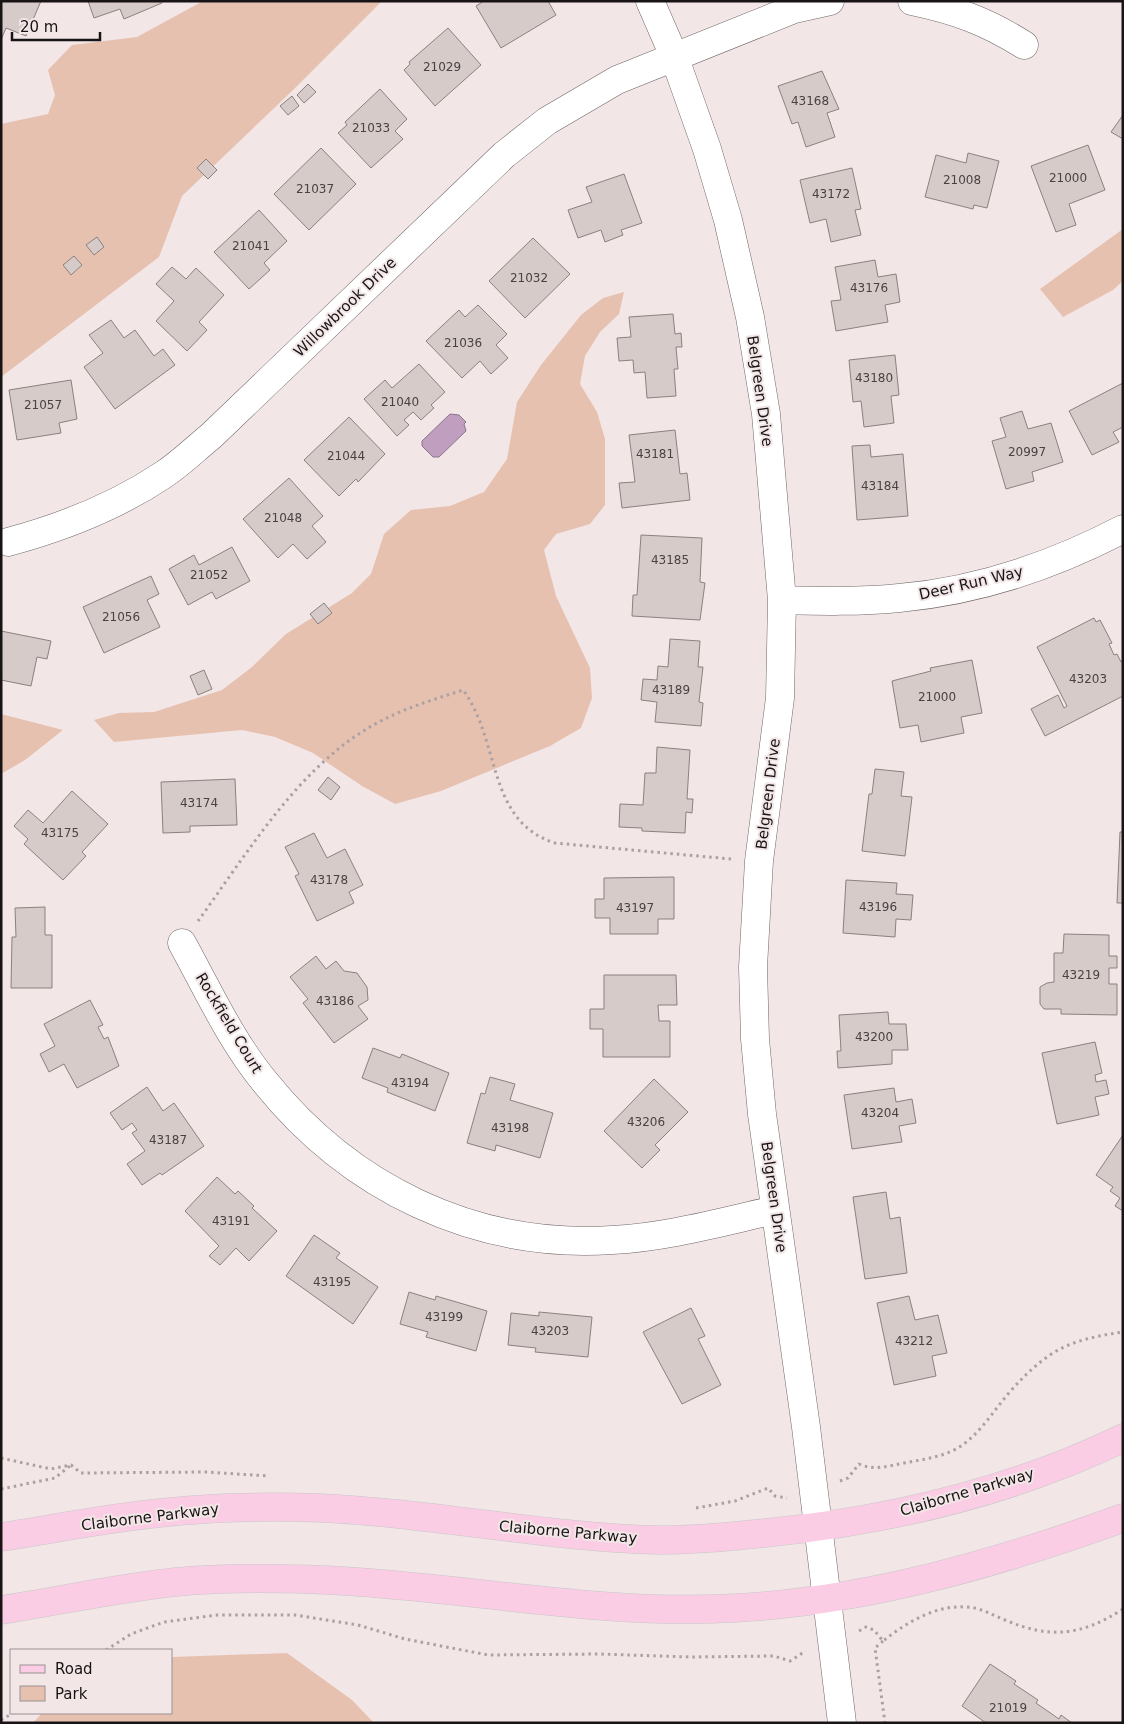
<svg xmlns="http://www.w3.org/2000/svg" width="1124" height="1724" viewBox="0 0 1124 1724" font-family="'DejaVu Sans',sans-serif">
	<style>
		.green { fill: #e7c1b0 }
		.water { fill: #bf9ec0; stroke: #8d758d }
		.building { fill: #d7cbc9; stroke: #8b817f }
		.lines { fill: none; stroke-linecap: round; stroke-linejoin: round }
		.minor-casing { stroke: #706667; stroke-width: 29 }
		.major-casing { stroke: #c8c7c7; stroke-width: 29 }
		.path { stroke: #aba1a2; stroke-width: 3; stroke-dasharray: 2.5 4; stroke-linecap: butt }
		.minor { stroke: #fff; stroke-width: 28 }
		.major { stroke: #facde5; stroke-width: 28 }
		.labels { text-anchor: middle; stroke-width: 4; stroke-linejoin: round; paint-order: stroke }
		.number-label { font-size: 12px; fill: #484242 }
		.street-label { font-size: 15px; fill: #181415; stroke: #f2e6e7 }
	</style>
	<rect width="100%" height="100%" fill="#f2e6e7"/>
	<!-- green -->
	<path class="green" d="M203,1H382L291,92L182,196L159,257L1,377V124L48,114L55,95L48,70L72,45L137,37Z
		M1123,229V281L1113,290L1063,317L1040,289Z
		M624,292L619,314L600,332L585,356L580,384L597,412L605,439V505L590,524L556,534L544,550L556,596L590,668L592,698L581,728L550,746L441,791L395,804L362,786L313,753L275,737L242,730L114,742L94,720L119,713L154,712L222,690L252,667L286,634L352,593L371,574L384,534L411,510L450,506L484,492L507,459L517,402L541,365L581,315L603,298Z
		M1,714L63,730L25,760L1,774Z
		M287,1653L352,1700L374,1723H33L42,1713H171V1657Z"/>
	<!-- water -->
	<path class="water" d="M450,414L459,415L466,422L464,424L466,431L439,457H433L422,446V441Z"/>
	<!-- building -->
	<path class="building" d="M1,1H41L26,36L6,28L1,40Z
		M88,1H161L162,3L124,19L120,9L94,18Z
		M484,1H548L556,15L501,48L476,6Z
		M448,28L481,65L435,106L404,70L410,64L409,62Z
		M822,71L839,109L827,113L835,137L806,147L798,122L792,124L778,86Z
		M308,84L316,92L304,103L297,95Z
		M380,89L407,119L395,131L403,139L371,168L338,133L347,125L345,122Z
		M292,96L299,106L288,115L280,106Z
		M1123,115V139L1111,132Z
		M1088,145L1105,190L1069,204L1076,225L1056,232L1031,166Z
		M321,148L356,184L309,230L274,194Z
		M968,153L999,161L987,208L974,205L973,209L925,197L936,155L966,163Z
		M206,159L217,170L208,179L197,168Z
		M852,168L861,209L855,210L861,235L831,242L826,219L810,223L800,180Z
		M624,174L642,223L621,230L623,235L605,242L601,230L578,238L568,210L592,202L586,187Z
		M259,210L287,241L264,263L270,270L249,289L214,252Z
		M97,237L104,247L94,255L86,245Z
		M533,238L570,274L525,318L489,281Z
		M74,256L82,265L71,275L63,265Z
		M875,260L878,277L896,274L900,302L885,305L888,322L836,331L831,301L841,300L835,267Z
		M172,267L186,279L196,268L224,295L199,322L207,330L187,351L156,321L174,301L156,284Z
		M478,305L507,334L496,345L508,358L491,374L480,361L462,378L426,341L459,310L465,317Z
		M673,314L675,334L681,333L682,347H676L678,369H674L676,396L647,398L645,372L634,373L633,360L619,361L617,338L631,337L629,317Z
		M111,320L124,338L135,330L154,356L163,349L175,365L115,409L84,367L103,353L89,335Z
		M895,355L899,395L891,396L894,423L864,427L861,401L853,402L849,360Z
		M419,364L445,392L431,405L434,408L421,420L413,412L404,420L409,425L397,436L364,399L385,380L392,388Z
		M71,380L77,419L59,423L61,433L17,440L9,390Z
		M1123,383V427L1113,432L1119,442L1092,455L1069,411Z
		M1022,411L1028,429L1051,423L1063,462L1032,472L1034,481L1006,489L992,441L1006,437L1000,418Z
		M349,417L385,454L358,482L356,479L339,496L304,460Z
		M675,430L680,474L687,473L690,500L622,508L619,483L635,482L629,435Z
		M870,445L871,457L903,454L908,516L857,520L852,446Z
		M289,478L323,516L312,526L326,542L307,559L293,544L278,558L243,519Z
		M641,535L702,538L700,582L705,583L700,620L632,616L633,595H637Z
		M232,547L250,581L216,599L212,592L188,605L169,569L194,555L199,565Z
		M151,576L159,594L147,600L160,627L104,653L83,607Z
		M324,603L332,613L318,624L310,614Z
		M1094,618L1096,622L1100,620L1112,643L1109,644L1114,655L1117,654L1121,662L1123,661V696L1045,736L1031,709L1058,695L1064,708L1067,706L1037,647Z
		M1,631L51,641L47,659L37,657L31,686L1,680Z
		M670,639L700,641L698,667H703L699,702L703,703L701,726L655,722L657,702L641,700L643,679L657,680L658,666L668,667Z
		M972,660L982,713L961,717L964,733L921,742L918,725L900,728L892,681L931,671L930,668Z
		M204,670L212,689L198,695L190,676Z
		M657,747L690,750L687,799H693L692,813L686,812L685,833L642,831V828L619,827L620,804L643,805L645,773H656Z
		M875,769L904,772L901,796L912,797L905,856L862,851L869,794H872Z
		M328,777L340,787L331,800L318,790Z
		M235,779L237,825L190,826V832L163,833L161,782Z
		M72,791L108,824L82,852L86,856L63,880L24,844L28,839L14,826L28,810L43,823Z
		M1120,832H1123V903H1117Z
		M314,833L327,858L345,849L363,885L349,892L354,903L317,921L295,876L299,874L285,847Z
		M674,877V919H658V934H610V918H595V899H604V878Z
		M846,880L897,883L896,894L913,895L911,920L896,919L895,937L843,933Z
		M45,907V935H52V988H11L12,937H16L15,908Z
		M1064,934L1109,935V956H1117V968H1109V984H1117V1015L1061,1014V1009H1044L1040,1004V987L1047,983L1054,982V953H1063Z
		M316,956L326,969L336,961L344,971L357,973L367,987L368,1000L358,1006L368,1019L334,1043L303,1003L308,999L290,977Z
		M604,975H676L677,1005H658L659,1021H670V1057H603V1029H590V1009H604Z
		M90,1000L103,1025L98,1027L104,1039L108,1037L119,1066L77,1088L64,1064L49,1072L40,1054L55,1046L44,1024Z
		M888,1012L889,1024H906L908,1050H892V1064L838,1068L837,1051H841L839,1015Z
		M1095,1042L1102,1073L1095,1075L1096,1082L1106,1080L1109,1094L1095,1097L1099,1115L1057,1124L1042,1053Z
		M373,1048L400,1058L402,1054L449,1073L435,1111L387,1092L388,1088L362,1078Z
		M490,1077L515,1084L510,1100L553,1113L540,1158L496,1145L495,1151L467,1143L481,1093L485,1094Z
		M654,1079L688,1112L655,1145L660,1150L642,1168L604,1131Z
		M147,1087L163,1111L174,1103L204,1146L162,1175L160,1173L142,1185L127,1164L145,1151L132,1133L137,1130L132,1123L122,1130L110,1113Z
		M894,1088L896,1102L912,1099L916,1123L899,1126L902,1142L852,1149L844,1095Z
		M1123,1135V1211L1115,1206L1120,1198L1110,1191L1113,1187L1096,1175Z
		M217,1177L235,1194L238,1191L254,1206L252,1208L277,1231L249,1261L236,1248L220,1265L209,1256L219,1246L185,1211Z
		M886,1192L890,1219L900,1217L907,1273L865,1279L853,1197Z
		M314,1235L340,1253L336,1258L378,1287L353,1324L286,1276Z
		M409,1292L435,1300L436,1296L487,1311L476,1351L426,1337L428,1332L400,1324Z
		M909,1296L915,1320L938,1315L947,1353L932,1356L936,1376L894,1385L877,1303Z
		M691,1308L705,1336L698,1339L721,1385L682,1404L643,1332Z
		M539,1312L592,1317L588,1357L535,1352L536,1348L508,1345L511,1313L539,1316Z
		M990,1664L1016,1681L1014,1684L1038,1700L1036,1703L1059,1719L1061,1715L1072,1723H986L962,1706Z"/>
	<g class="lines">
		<defs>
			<path id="minor" d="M650,1L674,56L707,149L728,220L750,317L766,414L782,600L780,698L759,861L753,967L755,1039L762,1114L806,1427L842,1723
				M912,1C955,10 986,21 1024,45
				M8,542C64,527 115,507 163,475C180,464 195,449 211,436L504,155L547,121L617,80L794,9L830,1
				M782,600C821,601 860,602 899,598C978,591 1054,565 1123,529
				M182,943C208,990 231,1041 265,1082C350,1188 475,1249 612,1240C668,1237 721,1222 775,1210"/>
			<path id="major" d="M1,1537C54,1529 107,1518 160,1513C213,1507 267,1506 320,1508C433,1513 543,1537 656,1540C692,1540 729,1537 765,1533C887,1521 1011,1492 1123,1438
				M1,1610C59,1601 118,1588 176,1582C225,1577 276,1578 325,1580C462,1586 597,1616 735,1608C868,1601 998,1563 1123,1518"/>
		</defs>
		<!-- minor casing -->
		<use href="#minor" class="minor-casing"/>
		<!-- major casing -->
		<use href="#major" class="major-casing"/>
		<!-- path -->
		<path class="path" d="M198,921C246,855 295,773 365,730C395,711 429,701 463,690C501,741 486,821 555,843L731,859
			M1,1458L51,1469L71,1465L81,1473L206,1472L269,1476
			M840,1481L848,1478L859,1464C874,1471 888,1466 904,1463C920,1460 936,1458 952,1451C976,1440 991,1414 1008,1394C1020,1380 1032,1368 1047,1357C1069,1341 1096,1336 1123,1332
			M1,1489L55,1478L71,1465
			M696,1508L735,1501L768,1488L775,1496L787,1498
			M859,1631L866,1627L874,1630L883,1641C906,1623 935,1605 965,1607C980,1607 992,1615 1005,1620C1050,1639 1081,1636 1123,1609
			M883,1641L875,1648L885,1723
			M106,1650L131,1634L164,1622L217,1615H295L358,1625L405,1639L488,1655L599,1654L690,1657L774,1656L790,1661L804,1652
			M1,1720L13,1713"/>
		<!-- minor -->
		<use href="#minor" class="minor"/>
		<!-- major -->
		<use href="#major" class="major"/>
	</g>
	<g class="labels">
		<!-- number labels -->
		<g class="number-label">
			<text x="442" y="71">21029</text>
			<text x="810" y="105">43168</text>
			<text x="371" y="132">21033</text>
			<text x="1068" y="182">21000</text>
			<text x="962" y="184">21008</text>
			<text x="315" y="193">21037</text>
			<text x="831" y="198">43172</text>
			<text x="251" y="250">21041</text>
			<text x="529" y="282">21032</text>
			<text x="869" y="292">43176</text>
			<text x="463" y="347">21036</text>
			<text x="874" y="382">43180</text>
			<text x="400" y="406">21040</text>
			<text x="43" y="409">21057</text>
			<text x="1027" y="456">20997</text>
			<text x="655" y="458">43181</text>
			<text x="346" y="460">21044</text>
			<text x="880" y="490">43184</text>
			<text x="283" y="522">21048</text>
			<text x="670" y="564">43185</text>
			<text x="209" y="579">21052</text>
			<text x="121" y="621">21056</text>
			<text x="1088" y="683">43203</text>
			<text x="671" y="694">43189</text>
			<text x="937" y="701">21000</text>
			<text x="199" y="807">43174</text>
			<text x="60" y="837">43175</text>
			<text x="329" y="884">43178</text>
			<text x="878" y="911">43196</text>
			<text x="635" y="912">43197</text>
			<text x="1081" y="979">43219</text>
			<text x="335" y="1005">43186</text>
			<text x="874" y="1041">43200</text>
			<text x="410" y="1087">43194</text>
			<text x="880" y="1117">43204</text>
			<text x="646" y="1126">43206</text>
			<text x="510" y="1132">43198</text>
			<text x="168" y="1144">43187</text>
			<text x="231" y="1225">43191</text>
			<text x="332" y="1286">43195</text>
			<text x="444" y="1321">43199</text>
			<text x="550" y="1335">43203</text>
			<text x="914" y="1345">43212</text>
			<text x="1008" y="1712">21019</text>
		</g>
		<!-- street labels -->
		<g class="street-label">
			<text transform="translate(345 307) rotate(-44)" y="5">Willowbrook Drive</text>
			<text transform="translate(760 391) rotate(82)" y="5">Belgreen Drive</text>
			<text transform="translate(971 583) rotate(-13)" y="5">Deer Run Way</text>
			<text transform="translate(768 794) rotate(-83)" y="5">Belgreen Drive</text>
			<text transform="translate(229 1023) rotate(59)" y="5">Rockfield Court</text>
			<text transform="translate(774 1197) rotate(82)" y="5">Belgreen Drive</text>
			<text transform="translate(967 1492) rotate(-16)" y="5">Claiborne Parkway</text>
			<text transform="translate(150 1517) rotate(-7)" y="5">Claiborne Parkway</text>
			<text transform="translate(568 1532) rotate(5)" y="5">Claiborne Parkway</text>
		</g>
	</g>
	<!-- border -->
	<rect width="1124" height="1724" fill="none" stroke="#181415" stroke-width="5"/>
	<!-- legend -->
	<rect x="10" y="1649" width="162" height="65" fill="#f2e6e7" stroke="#9b9293"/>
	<rect x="20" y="1665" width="25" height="8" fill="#facde5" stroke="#9b9293"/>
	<text x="55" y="1674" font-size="15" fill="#181415">Road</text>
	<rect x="20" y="1686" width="25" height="15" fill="#e7c1b0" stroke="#9b9293"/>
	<text x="55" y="1699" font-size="15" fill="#181415">Park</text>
	<!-- scale -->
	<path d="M12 32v8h88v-8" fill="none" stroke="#181415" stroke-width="2.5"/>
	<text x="20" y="32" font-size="15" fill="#181415" stroke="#f2e6e7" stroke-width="4" paint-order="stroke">20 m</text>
</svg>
